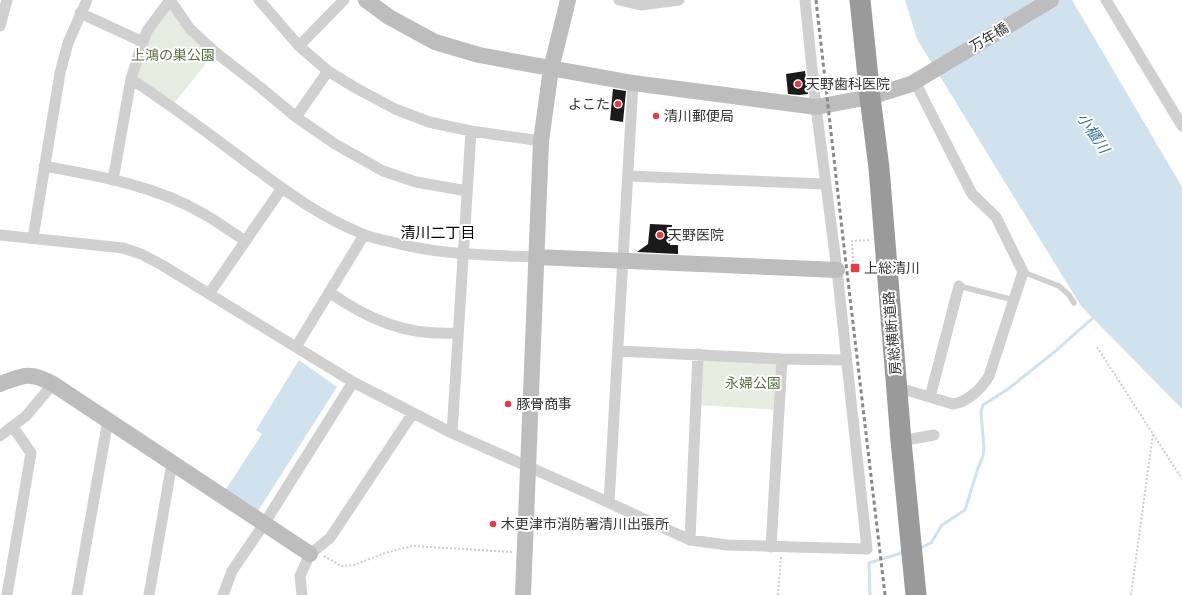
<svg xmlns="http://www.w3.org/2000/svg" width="1182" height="595" viewBox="0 0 1182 595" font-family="'Noto Sans','Noto Sans JP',sans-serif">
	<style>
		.green { fill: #e6ecdf }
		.water { fill: #cfe2ee }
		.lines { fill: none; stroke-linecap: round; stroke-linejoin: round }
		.stream { stroke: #cfe2ee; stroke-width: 3 }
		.building { fill: #1a1a1a }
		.path { stroke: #cdcdcd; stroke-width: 2; stroke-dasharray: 2 2; stroke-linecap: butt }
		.lane { stroke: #d0d0d0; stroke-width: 5.5 }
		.street { stroke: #d0d0d0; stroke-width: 11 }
		.secondary { stroke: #bdbdbd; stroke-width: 16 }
		.highway { stroke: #9a9a9a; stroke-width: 21 }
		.rail { stroke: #888; stroke-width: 3; stroke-dasharray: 4 3; stroke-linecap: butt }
		.poi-dot { fill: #e63946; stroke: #fff; stroke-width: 1.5 }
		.labels { text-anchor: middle; stroke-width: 4; stroke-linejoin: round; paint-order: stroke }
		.street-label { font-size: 14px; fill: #333; stroke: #fff }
		.park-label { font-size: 14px; fill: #56703f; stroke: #fff }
		.poi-label { font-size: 14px; fill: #333; stroke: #fff; text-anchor: start }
		.water-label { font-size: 15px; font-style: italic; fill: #3f7597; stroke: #fff }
		.neighbourhood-label { font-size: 15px; fill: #000; stroke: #fff }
	</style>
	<rect width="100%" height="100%" fill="#fff"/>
	<!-- green -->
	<path class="green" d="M170,0L215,52L172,106L132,79L141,47Z
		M698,354L782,359L779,410L696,405Z"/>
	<!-- water -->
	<path class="water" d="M905,0H1072L1182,187V409L1081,306L917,39Z
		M299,360L337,387L258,511L224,492L262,434L256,430Z"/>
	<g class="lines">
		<!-- stream -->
		<path class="stream" d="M918,549L931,543L942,525L965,510L978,468L983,456L984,448L981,412L983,405L1008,389L1052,354L1095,316
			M870,595L869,563L905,552"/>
	</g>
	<!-- building -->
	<path class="building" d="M805,71L808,94L799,95L788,94L786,74Z
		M613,89L626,91L623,122L610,120Z
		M650,224L672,225L670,245H678V254L637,252L648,244Z"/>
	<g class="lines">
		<!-- path -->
		<path class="path" d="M853,262L852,241L870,240
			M1097,347L1182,479
			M324,556L341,566L354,565L385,553L413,546L512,552
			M778,595L781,556
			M1131,595L1153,434"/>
		<!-- lane -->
		<path class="lane" d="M1023,272L1059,286L1069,295L1074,303
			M959,286L1014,300"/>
		<!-- street -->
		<path class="street" d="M170,0L190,29L215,52L260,87L296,117L335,144L383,171L416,182L467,191
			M259,0L299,46L328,71L354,87L395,109L429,122L471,131L541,141
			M619,0L641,5L679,0
			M1106,0L1182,126
			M80,13L143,42
			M0,26L7,0
			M299,46L344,0
			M131,79C169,104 204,130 240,157C279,186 317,216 363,234C372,238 382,240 392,242C439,255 487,255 536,257
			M296,117L328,71
			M44,166C98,176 154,185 202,213C217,221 231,232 246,241
			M628,176L826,184
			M113,180L131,79L141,47L147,31L170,0
			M0,235L123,248L141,254L162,265L353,382L452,433L590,494L690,540L727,545L867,549L837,270L816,107L805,0
			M33,238L60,73L68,43L87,0
			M329,292C370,321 408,336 458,333
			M209,294L282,188
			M296,347L364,235
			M618,351L782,359L846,360
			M896,387L953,404C968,402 982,388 989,376L1023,272L996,217L972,194L915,82
			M930,397L959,286
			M452,433L471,131
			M0,436L26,416L53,384
			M901,441L934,435
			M609,503L633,83
			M690,540L698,354
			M771,547L782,359
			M7,595L31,453L13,427
			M77,595L108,420
			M149,595L172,463
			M223,595L232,571L264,524L353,382
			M302,595L300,576L310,554L330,538L413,413"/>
		<!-- secondary -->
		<path class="secondary" d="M366,0L389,17L435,42L479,55L633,83L816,107L870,97L911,84L1051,0
			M536,257L837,270
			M0,384C23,375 30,371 53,384L310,554
			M523,595L541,141L551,69L568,0"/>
		<!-- highway -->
		<path class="highway" d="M860,0L870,97L879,168L901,441L916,595"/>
		<!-- rail -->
		<path class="rail" d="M816,0L843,238L885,595"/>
	</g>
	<!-- markers -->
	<g class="poi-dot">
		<circle cx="798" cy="84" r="4"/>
		<circle cx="618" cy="104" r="4"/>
		<circle cx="656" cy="116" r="4"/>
		<circle cx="660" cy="235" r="4"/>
		<rect x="850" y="263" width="10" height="10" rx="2"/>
		<circle cx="508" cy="404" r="4"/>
		<circle cx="493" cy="524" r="4"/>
	</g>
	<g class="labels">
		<!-- street labels -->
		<g class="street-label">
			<text transform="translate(989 37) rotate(-31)" y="5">万年橋</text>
			<text transform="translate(892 333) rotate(-95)" y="5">房総横断道路</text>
		</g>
		<!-- park labels -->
		<g class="park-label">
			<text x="173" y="60">上鴻の巣公園</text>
			<text x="753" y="388">永婦公園</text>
		</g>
		<!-- poi labels -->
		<g class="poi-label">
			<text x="806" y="89">天野歯科医院</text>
			<text x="610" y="109" text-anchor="end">よこた</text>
			<text x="664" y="121">清川郵便局</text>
			<text x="668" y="240">天野医院</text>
			<text x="864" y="273">上総清川</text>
			<text x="516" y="409">豚骨商事</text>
			<text x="501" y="529">木更津市消防署清川出張所</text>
		</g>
		<!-- water labels -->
		<g class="water-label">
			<text transform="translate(1093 133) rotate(56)" y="5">小櫃川</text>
		</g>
		<!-- neighbourhood labels -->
		<g class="neighbourhood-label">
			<text x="438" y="238">清川二丁目</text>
		</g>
	</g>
</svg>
